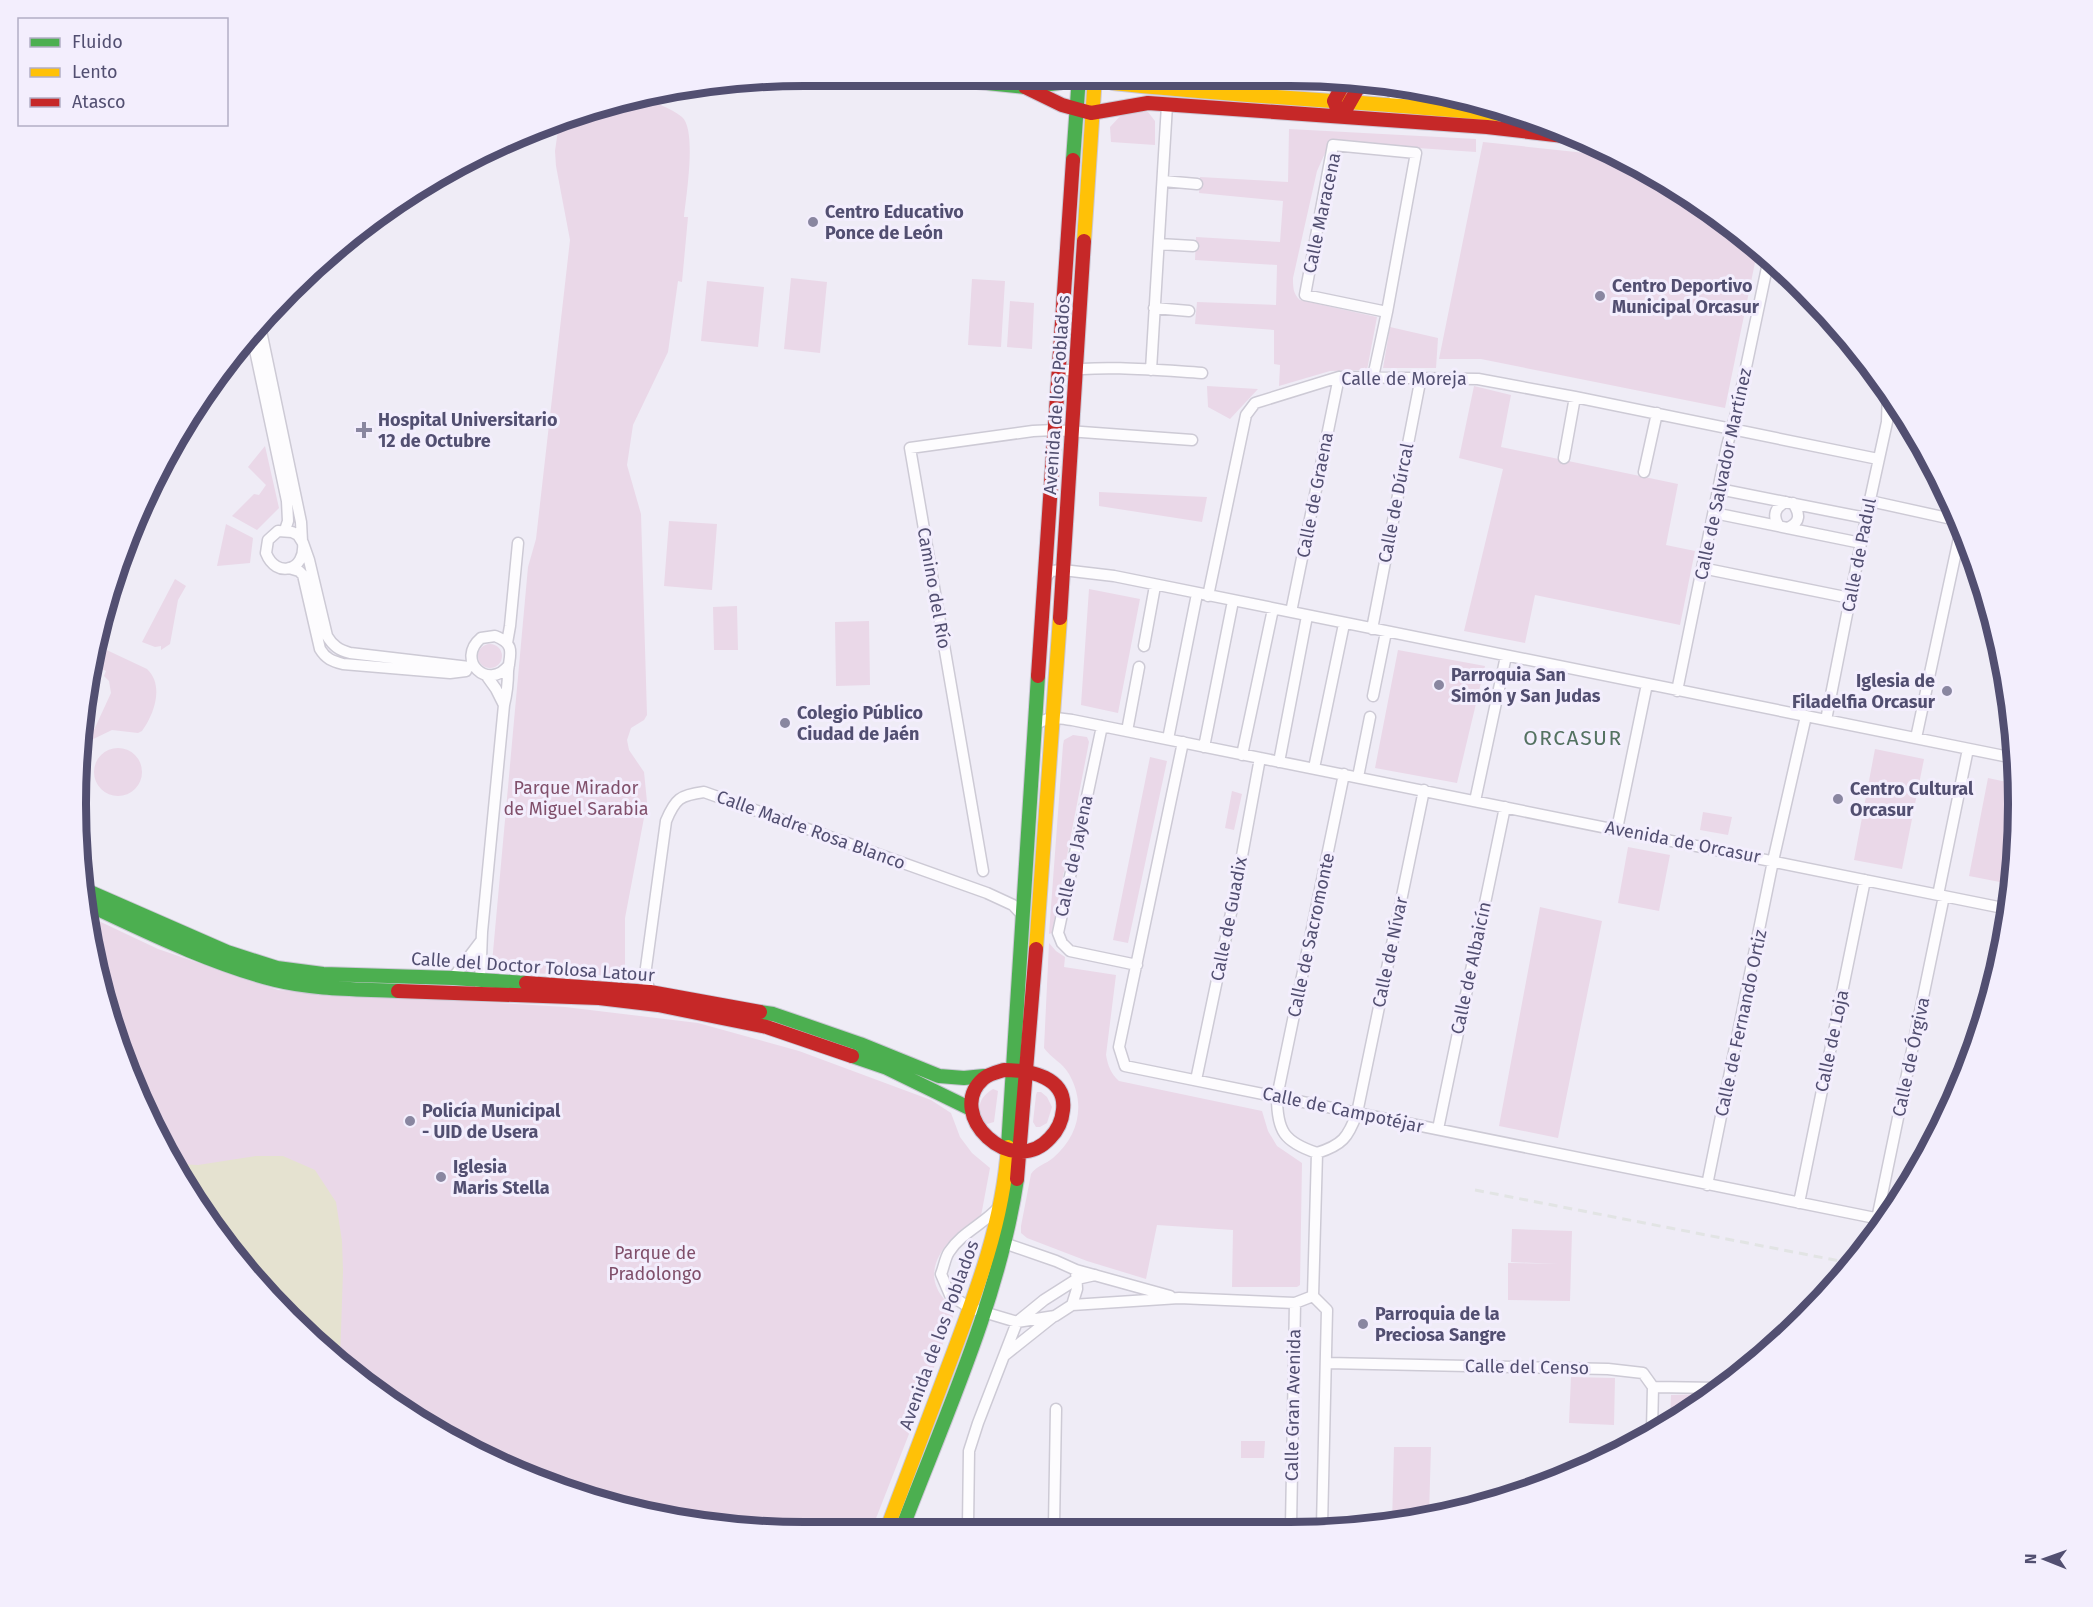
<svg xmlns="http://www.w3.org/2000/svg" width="2093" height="1607" viewBox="0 0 2093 1607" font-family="'Fira Sans',sans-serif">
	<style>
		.green { fill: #ead8e8 }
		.water { fill: #e5e2d0 }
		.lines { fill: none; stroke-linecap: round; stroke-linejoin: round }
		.street-casing { stroke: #cdcad5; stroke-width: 13 }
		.fast-casing { stroke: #cbc8d5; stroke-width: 16 }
		.slow-casing { stroke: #cbc8d5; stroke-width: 16 }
		.jam-casing { stroke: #cbc8d5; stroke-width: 16 }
		.street { stroke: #fdfcfe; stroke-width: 10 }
		.fast { stroke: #4caf50; stroke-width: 14 }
		.slow { stroke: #ffc107; stroke-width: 14 }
		.jam { stroke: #c62828; stroke-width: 14 }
		.rail { stroke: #e2e4e4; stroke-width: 3; stroke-dasharray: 9 6; stroke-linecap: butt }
		.poi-dot { fill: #8986a0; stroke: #f3eefd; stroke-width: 2 }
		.labels { text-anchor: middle; stroke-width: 6; stroke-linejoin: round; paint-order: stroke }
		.poi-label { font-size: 18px; font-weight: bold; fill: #524f71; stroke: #f3eefd; text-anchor: start }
		.street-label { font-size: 18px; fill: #524f71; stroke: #f3eefd }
		.park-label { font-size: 18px; fill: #804f6a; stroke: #f3eefd }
		.quarter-label { font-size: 21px; letter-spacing: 1.5px; fill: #547261; stroke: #f3eefd }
		.rim { fill: none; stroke: #524f71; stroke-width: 8 }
	</style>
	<rect width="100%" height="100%" fill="#efecf6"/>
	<!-- green -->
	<path class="green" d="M1403,87L1478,100L1486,103C1462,101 1421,104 1403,87Z
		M640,97C653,102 671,108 682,117C697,130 686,197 684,217H688L682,282L678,281L668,352L633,425L627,465L641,514L647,715L644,720L631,728L627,740L629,750L644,772L647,802L625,918V976L522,973L496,969L492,963L528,567L536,539L570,240L556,166L555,151L559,123L615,100Z
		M1124,112H1148L1155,121V145L1111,142L1110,127Z
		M1289,129L1476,139V152L1330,142L1317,171L1293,278C1293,287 1293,294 1300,300L1377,317L1367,370L1330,371L1279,386L1280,365L1274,364V330L1195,324L1197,302L1276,305L1277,265L1195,260L1196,237L1280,242L1283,201L1199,193L1200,177L1288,182Z
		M1483,142L1623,157L1733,225L1758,248L1725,408L1481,359H1439Z
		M791,278L827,282L820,353L784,349Z
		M972,279L1005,281L1001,347L968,345Z
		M707,281L764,287L758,347L701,341Z
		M1010,301L1034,303L1032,349L1007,347Z
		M1390,327L1438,338L1436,368H1383Z
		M1207,386L1258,389L1230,419L1208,407Z
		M1474,386L1511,395L1501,447L1678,484L1666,545L1695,551L1680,625L1535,595L1525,643L1464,631L1503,469L1459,458Z
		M265,446L279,508L257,530L232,516L254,494L259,495L266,485L248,467Z
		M1099,492L1207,497L1202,522L1099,506Z
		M669,521L717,524L712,590L664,586Z
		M226,524L253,538L250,563L217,566Z
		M175,579L186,586L178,600L170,644L161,650V646L155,647L142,642Z
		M1089,589L1140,599L1118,713L1081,705Z
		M737,606L738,650H714L713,607Z
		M869,621L870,685L836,686L835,622Z
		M478 656a12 12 0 1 1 24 0a12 12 0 1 1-24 0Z
		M96,645L147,669C164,685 155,713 142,731L138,733L112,730L83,744L84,738L93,732L111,693L109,681L104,676L106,671L93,665Z
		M1398,650L1485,666L1457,783L1375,768Z
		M1073,735L1087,737L1089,742L1052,933L1049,934L1063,745L1064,740Z
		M94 772a24 24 0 1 1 48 0a24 24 0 1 1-48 0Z
		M1875,749L1924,759L1902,869L1854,860Z
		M1150,757L1167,761L1128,943L1113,940Z
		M1988,778L2016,784L2018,804L2010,884L1969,876Z
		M1232,791L1242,794L1234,830L1225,828Z
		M1703,812L1732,817L1728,835L1700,830Z
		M1628,847L1670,855L1659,911L1618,903Z
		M1540,907L1602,921L1558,1138L1499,1126Z
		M86,915L158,949L278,990L565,1007L698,1023L799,1051L931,1100L951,1113L960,1137L972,1153L990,1168L981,1216C959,1229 924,1258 937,1288C940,1296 949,1304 955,1311L909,1434L873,1526H708L569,1493L399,1409L289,1319L198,1208L114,1037L89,945Z
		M1049,943L1056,951L1065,957L1064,967L1116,975L1106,1055C1108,1066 1111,1074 1119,1081L1262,1111L1268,1131L1277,1146L1302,1163L1300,1285L1297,1287H1232L1233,1230L1157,1225L1146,1279L1087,1261L1027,1238L1021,1233V1226L1031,1174C1036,1166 1046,1164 1053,1158C1079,1136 1086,1104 1069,1074C1063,1063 1051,1058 1044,1048Z
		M993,1089L998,1091L994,1122L987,1124L981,1118C977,1105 981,1096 993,1089Z
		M1037,1092H1041L1047,1097L1052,1107L1047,1123L1040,1127H1036L1033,1122L1036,1095Z
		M1512,1229L1572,1231L1570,1301L1508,1300V1263L1559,1264L1511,1262Z
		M1571,1377L1615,1378L1614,1425L1569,1423Z
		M1712,1394L1694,1409L1670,1421L1671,1395Z
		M1241,1441H1265L1264,1458H1241Z
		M1394,1447H1431L1429,1515L1392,1524Z"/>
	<!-- water -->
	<path class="water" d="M256,1156H283L315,1170L336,1202L342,1241L343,1271L340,1361L289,1319L198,1208L176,1164L198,1165Z"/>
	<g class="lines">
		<defs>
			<path id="street" d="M1386,85L1395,96L1410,104
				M1163,181L1197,184
				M1159,244L1193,246
				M1154,308L1189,311
				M260,326L301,522L302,541
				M252,336L287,501L288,521L285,530
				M1151,370L1167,105
				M1059,371C1106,365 1155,370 1202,373
				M1373,377L1387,312L1416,153L1333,145L1305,295L1387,312
				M1564,458L1575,397
				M1644,472L1657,413
				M1719,489L1866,518
				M1870,501L1961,521
				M1714,513L1861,543
				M1779,526C1772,516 1775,507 1786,502
				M1788,528C1801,522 1800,514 1793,503
				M303,543C306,571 276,579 266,553L268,540L278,531L292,532L298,535L303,543L309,560L327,636C333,646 339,650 350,653L469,667
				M289,568L299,571L303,575L320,649C326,659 332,661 343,664L450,673L466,671
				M1702,568L1850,598
				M1044,580L1051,571L1063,570L1114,576L2014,758
				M1208,596L1246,415L1255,403L1339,377L1478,379L1575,397L1878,459
				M1291,612L1339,377
				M1372,629L1421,377
				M507,643L510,626L518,543
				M1144,646L1155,586
				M486,675L496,689L504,705
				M1677,691L1727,446L1737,410L1769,258
				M1373,696L1386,632
				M1826,720L1866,518L1887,422L1888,390
				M1035,725C1049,716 1056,718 1072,720L2008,909
				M1102,726L1058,933L1062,943L1070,951L1137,965
				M1127,731L1139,667
				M1916,738L1962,524
				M1168,739L1197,594
				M1183,742L1119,1047L1125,1066L1885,1220
				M1204,747L1233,601
				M1242,755L1273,609
				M1279,762L1307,616
				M1314,768L1344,624
				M1344,774L1277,1097C1277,1131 1284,1142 1317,1153C1342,1145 1348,1138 1357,1113L1424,790
				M1358,777L1370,717
				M1475,801L1506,656
				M1617,829L1647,684
				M983,871L910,448L1033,431L1054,430L1192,440
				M1938,895L1968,749
				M453,978L481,941
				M480,985L482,932L504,705C507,693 508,683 508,671C510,654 516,644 495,636L481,638C455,660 488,692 509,665
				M650,992L645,975L666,821C675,799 680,795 704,792L987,893L1013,905L1024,917
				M1196,1080L1235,894L1260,758
				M1438,1129L1505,807
				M1317,1153L1313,1296L1327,1310L1322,1526
				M1707,1185L1773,861L1806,716
				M1799,1203L1865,880
				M999,1207C984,1224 962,1232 949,1252C945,1258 944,1267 941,1274L950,1295L970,1308L1017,1322L1055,1316L1072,1305L1077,1289L1076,1270
				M1877,1219L1944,896
				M997,1245L1004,1243L1056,1261L1076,1270L1170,1296
				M1072,1305L1179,1298L1295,1303L1313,1296
				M1005,1355L1054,1316
				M1327,1363L1608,1369L1643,1373L1653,1387L1720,1388
				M1652,1430L1653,1387
				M968,1526L969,1451L978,1423L1017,1322L1044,1300L1077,1279L1095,1275
				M1054,1526L1056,1409
				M1291,1526L1295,1303"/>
			<path id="fast" d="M908,75L1025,87L1059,83L1073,76
				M1073,160L1079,76
				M83,889L227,952L277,968L323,974L453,978L526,983
				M85,903C147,932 209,963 275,980C316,990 357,989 398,991
				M760,1012L773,1014L860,1044L939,1076L964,1078L984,1076
				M852,1056L887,1068L971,1109
				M1008,1147L1038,676
				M903,1526C946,1414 999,1299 1017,1179"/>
			<path id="slow" d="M1093,76L1107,79L1113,83C1250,98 1387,102 1524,117
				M1084,241L1095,76
				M1036,949L1060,618
				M888,1526C909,1470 930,1414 951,1359C977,1290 1003,1221 1008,1147"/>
			<path id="jam" d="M1025,87L1062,105L1091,113L1148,103L1487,127L1581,138
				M1337,108L1334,101L1347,78
				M1346,109L1362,81
				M1060,618L1084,241
				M1038,676L1073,160
				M526,983L650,992L760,1012
				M398,991L599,998L658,1005L767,1027L852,1056
				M1004,1070C1030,1070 1067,1077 1063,1110C1062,1121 1057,1131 1050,1138C1012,1180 944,1114 983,1079C988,1074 997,1072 1004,1070Z
				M1017,1179L1036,949"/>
		</defs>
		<!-- street casing -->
		<use href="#street" class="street-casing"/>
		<!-- fast casing -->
		<use href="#fast" class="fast-casing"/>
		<!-- slow casing -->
		<use href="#slow" class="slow-casing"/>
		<!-- jam casing -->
		<use href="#jam" class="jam-casing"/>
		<!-- street -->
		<use href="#street" class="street"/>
		<!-- fast -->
		<use href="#fast" class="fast"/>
		<!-- slow -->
		<use href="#slow" class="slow"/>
		<!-- jam -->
		<use href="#jam" class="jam"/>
		<!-- rail -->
		<path class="rail" d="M1475,1190L1850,1263"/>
	</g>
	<!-- markers -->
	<g class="poi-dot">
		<circle cx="813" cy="222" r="6"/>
		<circle cx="1600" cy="296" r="6"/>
		<path d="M361 421h6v6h6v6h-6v6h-6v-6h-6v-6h6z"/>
		<circle cx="1439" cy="685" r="6"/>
		<circle cx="1947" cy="691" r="6"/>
		<circle cx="785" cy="723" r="6"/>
		<circle cx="1838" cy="799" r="6"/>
		<circle cx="410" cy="1121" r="6"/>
		<circle cx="441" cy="1177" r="6"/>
		<circle cx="1363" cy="1324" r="6"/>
	</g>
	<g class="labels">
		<!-- poi labels -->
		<g class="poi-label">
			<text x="825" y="218">Centro Educativo<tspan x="825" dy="21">Ponce de León</tspan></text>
			<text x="1612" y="292">Centro Deportivo<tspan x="1612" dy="21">Municipal Orcasur</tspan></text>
			<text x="378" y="426">Hospital Universitario<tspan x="378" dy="21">12 de Octubre</tspan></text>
			<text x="1451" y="681">Parroquia San<tspan x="1451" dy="21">Simón y San Judas</tspan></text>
			<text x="1935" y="687" text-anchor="end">Iglesia de<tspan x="1935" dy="21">Filadelfia Orcasur</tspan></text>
			<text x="797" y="719">Colegio Público<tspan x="797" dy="21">Ciudad de Jaén</tspan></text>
			<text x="1850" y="795">Centro Cultural<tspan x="1850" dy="21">Orcasur</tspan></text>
			<text x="422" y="1117">Policía Municipal<tspan x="422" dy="21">- UID de Usera</tspan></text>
			<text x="453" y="1173">Iglesia<tspan x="453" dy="21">Maris Stella</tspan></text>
			<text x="1375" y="1320">Parroquia de la<tspan x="1375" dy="21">Preciosa Sangre</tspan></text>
		</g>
		<!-- street labels -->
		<g class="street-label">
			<text transform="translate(1322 213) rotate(-78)" y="6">Calle Maracena</text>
			<text x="1404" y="385">Calle de Moreja</text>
			<text transform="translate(1057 395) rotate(-86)" y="6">Avenida de los Poblados</text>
			<text transform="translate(1723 474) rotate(-78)" y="6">Calle de Salvador Martínez</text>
			<text transform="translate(1315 495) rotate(-79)" y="6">Calle de Graena</text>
			<text transform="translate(1396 503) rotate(-79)" y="6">Calle de Dúrcal</text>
			<text transform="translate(1859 555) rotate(-79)" y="6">Calle de Padul</text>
			<text transform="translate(934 588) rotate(80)" y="6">Camino del Río</text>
			<text transform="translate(811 830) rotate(20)" y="6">Calle Madre Rosa Blanco</text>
			<text transform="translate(1683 842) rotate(11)" y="6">Avenida de Orcasur</text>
			<text transform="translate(1074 856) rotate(-78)" y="6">Calle de Jayena</text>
			<text transform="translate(1229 919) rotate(-79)" y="6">Calle de Guadix</text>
			<text transform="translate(1311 935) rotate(-78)" y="6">Calle de Sacromonte</text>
			<text transform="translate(1390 952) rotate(-78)" y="6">Calle de Nívar</text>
			<text transform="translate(533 967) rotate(4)" y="6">Calle del Doctor Tolosa Latour</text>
			<text transform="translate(1471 968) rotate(-78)" y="6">Calle de Albaicín</text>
			<text transform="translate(1741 1023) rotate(-78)" y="6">Calle de Fernando Ortiz</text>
			<text transform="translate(1832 1041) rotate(-78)" y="6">Calle de Loja</text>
			<text transform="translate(1911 1057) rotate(-78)" y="6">Calle de Órgiva</text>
			<text transform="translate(1343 1110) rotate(12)" y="6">Calle de Campotéjar</text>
			<text transform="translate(939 1335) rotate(-70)" y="6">Avenida de los Poblados</text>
			<text transform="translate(1527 1367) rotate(1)" y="6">Calle del Censo</text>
			<text transform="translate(1293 1405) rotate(-89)" y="6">Calle Gran Avenida</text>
		</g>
		<!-- park labels -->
		<g class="park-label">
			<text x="576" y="794">Parque Mirador<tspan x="576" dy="21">de Miguel Sarabia</tspan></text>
			<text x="655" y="1259">Parque de<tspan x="655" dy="21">Pradolongo</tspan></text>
		</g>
		<!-- quarter labels -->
		<g class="quarter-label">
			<text x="1573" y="745">ORCASUR</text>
		</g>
	</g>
	<!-- crop -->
	<path d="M0 0H2093V1607H0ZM804 86H1290A718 718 0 0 1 2008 804V804A718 718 0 0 1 1290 1522H804A718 718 0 0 1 86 804V804A718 718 0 0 1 804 86Z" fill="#f3eefd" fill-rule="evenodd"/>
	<path class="rim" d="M804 86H1290A718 718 0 0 1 2008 804V804A718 718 0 0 1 1290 1522H804A718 718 0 0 1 86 804V804A718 718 0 0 1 804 86Z"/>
	<!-- legend -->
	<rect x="18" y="18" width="210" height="108" fill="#f3eefd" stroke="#b3aec5" stroke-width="1.5"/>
	<rect x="30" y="38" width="30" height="9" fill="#4caf50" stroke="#b3aec5" stroke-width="1.5"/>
	<text x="72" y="48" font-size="18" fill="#524f71">Fluido</text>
	<rect x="30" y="68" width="30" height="9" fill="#ffc107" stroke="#b3aec5" stroke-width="1.5"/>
	<text x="72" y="78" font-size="18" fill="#524f71">Lento</text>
	<rect x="30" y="98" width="30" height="9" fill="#c62828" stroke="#b3aec5" stroke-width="1.5"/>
	<text x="72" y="108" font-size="18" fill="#524f71">Atasco</text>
	<!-- north arrow -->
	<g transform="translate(2045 1559) rotate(271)" stroke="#f3eefd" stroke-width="4.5" paint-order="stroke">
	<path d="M0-4.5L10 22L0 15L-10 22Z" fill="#524f71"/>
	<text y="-9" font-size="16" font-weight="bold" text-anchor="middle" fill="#524f71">N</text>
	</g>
</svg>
